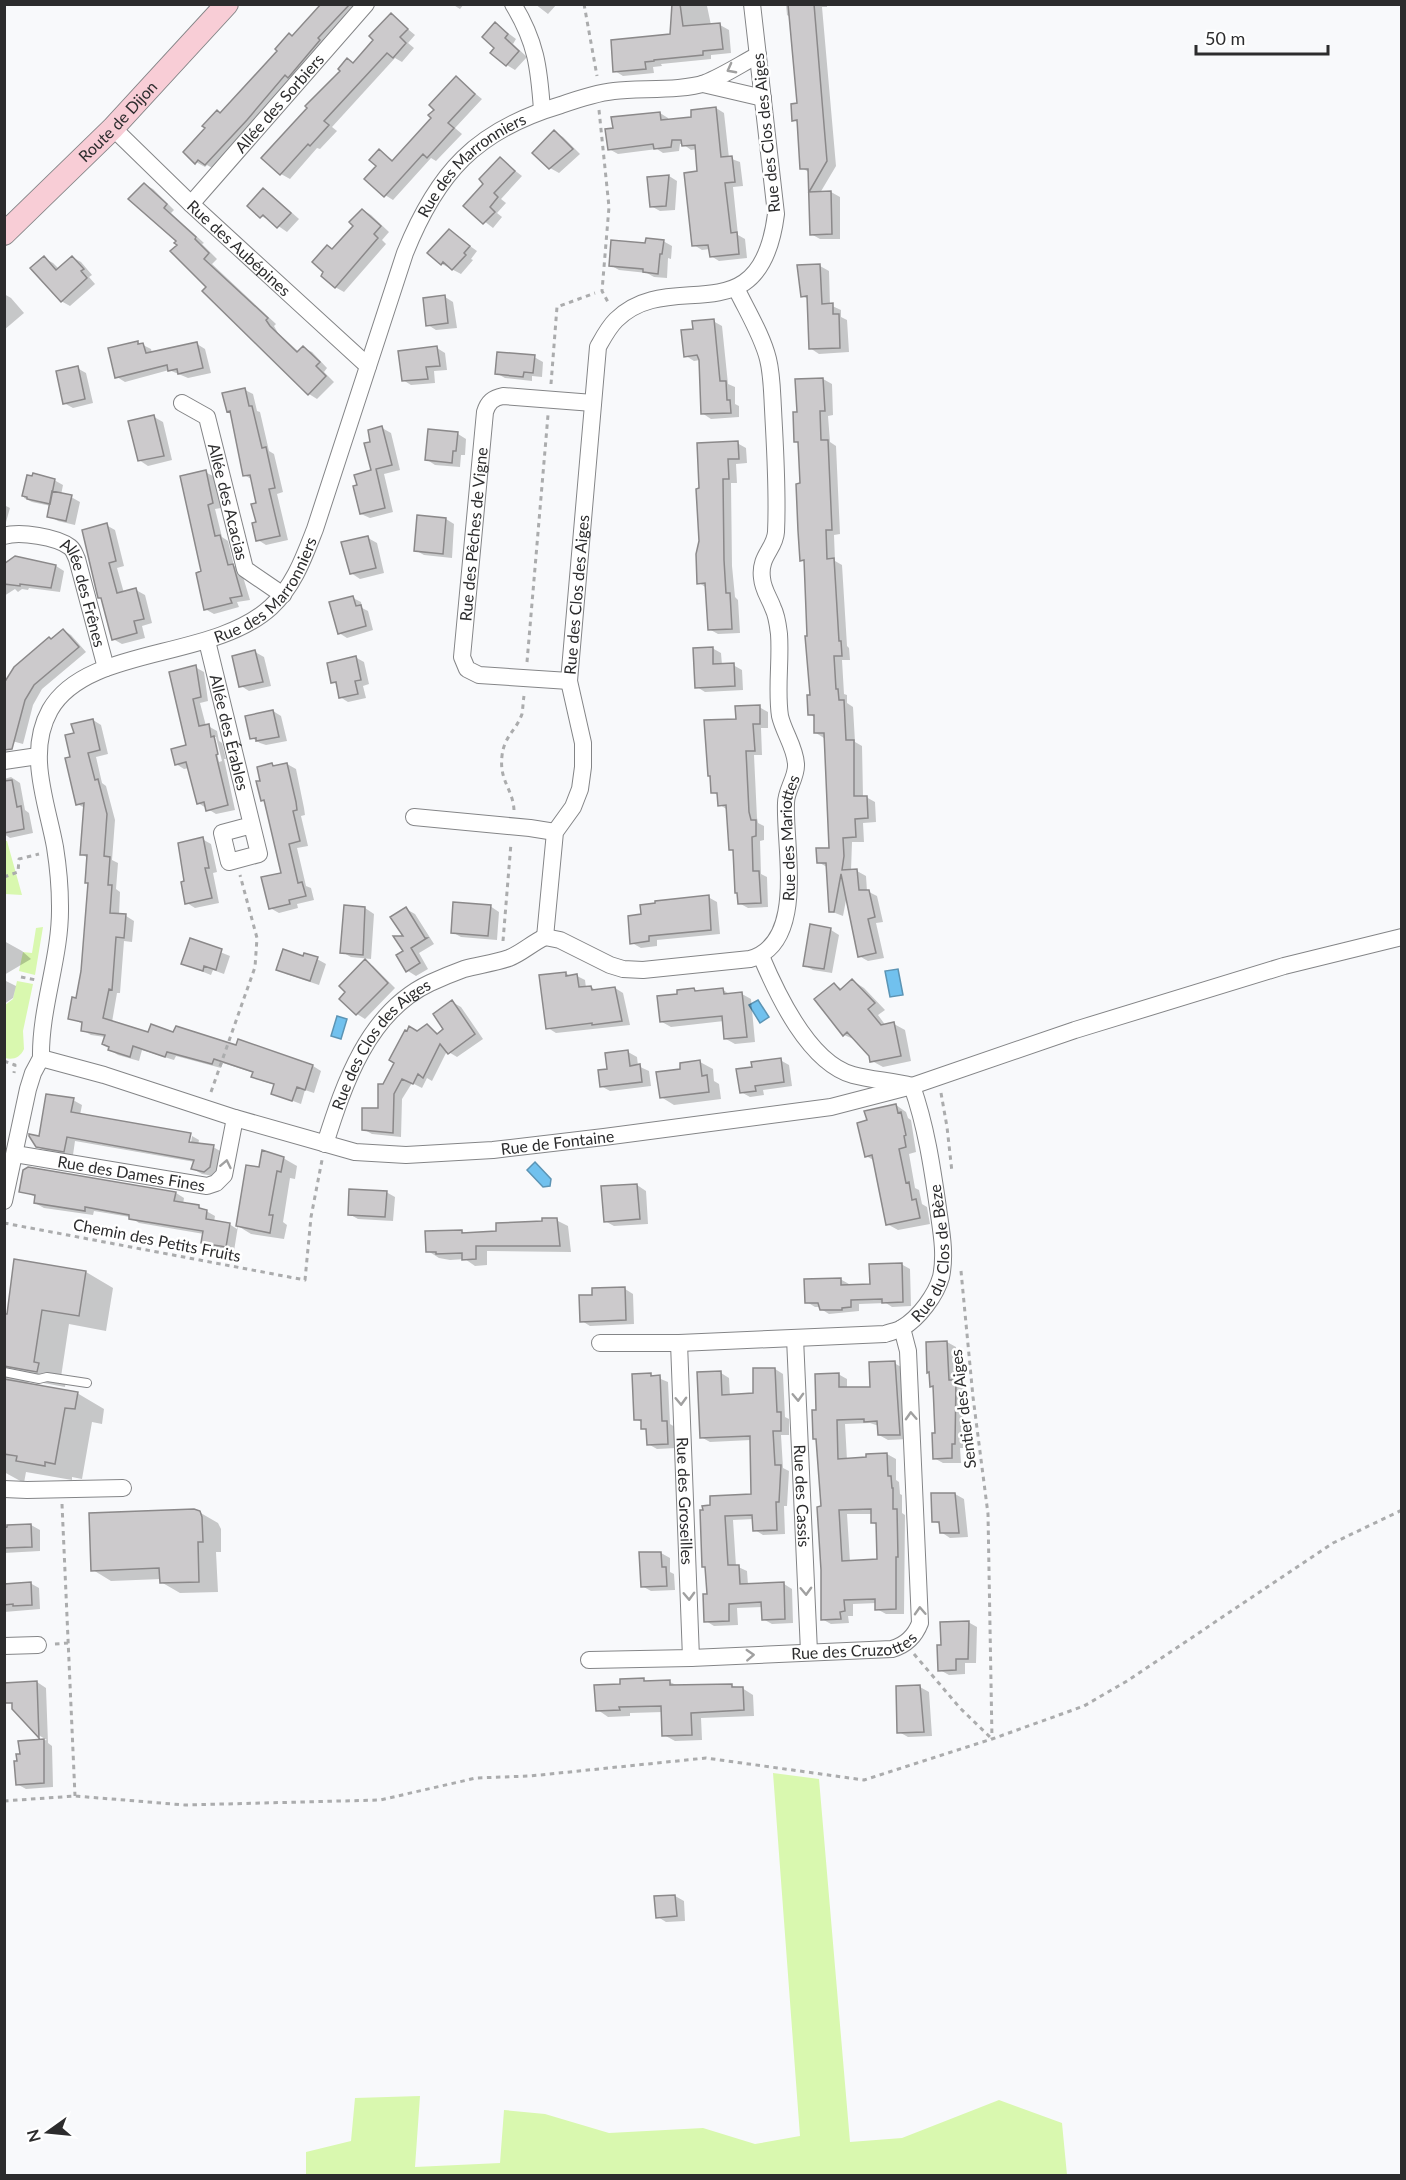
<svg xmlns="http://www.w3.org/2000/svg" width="1406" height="2180" viewBox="0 0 1406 2180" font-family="Lato,sans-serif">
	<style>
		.green { fill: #d9f8af }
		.water { fill: #71c1ee; stroke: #5c94b4; stroke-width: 1.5 }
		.shadow { fill: #0003; fill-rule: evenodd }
		.building { fill: #cccacc; stroke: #8b898a; stroke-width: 1.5; fill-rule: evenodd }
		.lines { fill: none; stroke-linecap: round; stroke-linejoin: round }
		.lane-casing { stroke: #848587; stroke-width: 10 }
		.street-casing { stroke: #848587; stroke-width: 18 }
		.secondary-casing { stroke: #848587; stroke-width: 24 }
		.path { stroke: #abacad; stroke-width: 3; stroke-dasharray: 4.5 4.5; stroke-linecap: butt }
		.lane { stroke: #fff; stroke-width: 8 }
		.street { stroke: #fff; stroke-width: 16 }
		.secondary { stroke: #f8cdd6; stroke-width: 22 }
		.oneway { stroke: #a0a0a0 }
		.labels { text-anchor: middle; stroke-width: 5; stroke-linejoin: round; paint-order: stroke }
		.street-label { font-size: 16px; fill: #2c2c2d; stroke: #fff }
	</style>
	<rect width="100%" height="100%" fill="#f8f9fb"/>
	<!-- green -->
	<path class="green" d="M5,841H7L22,895L5,894Z
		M43,927L35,975L19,971L23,952L32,953L36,928Z
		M17,981L33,984L23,1031L24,1049C20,1058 13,1060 5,1058V1005L13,999Z
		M773,1773L819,1779L850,2142L902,2138L999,2100L1062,2123L1067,2175H306V2152L351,2141L355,2098L420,2096L415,2167L500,2163L504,2110L545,2114L609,2133L703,2128L755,2144L800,2136Z"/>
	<!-- water -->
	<path class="water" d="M898,969L903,995L890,997L885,971Z
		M758,1000L769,1017L760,1023L749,1005Z
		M337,1016L347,1019L341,1039L331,1036Z
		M535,1162L551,1179L550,1186L543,1187L527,1170Z"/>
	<!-- shadow -->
	<path class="shadow" d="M323,4H364L214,169L207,165L205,167L196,162L185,152Z
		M452,4H464L460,9Z
		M535,4H557L548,14Z
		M674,4H709L707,6L711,25H720L729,30L731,53L711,55V59L661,64L662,66L653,67L654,73L623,76L615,71L671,36Z
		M786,4H827V7H822L836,166L820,193L831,192L840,197V239H820L811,234L810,173L802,168L799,123L793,120L799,105L790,17L787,15Z
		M391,15L415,35L408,43L414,48L402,62L395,58L332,127L337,131L320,149L317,148L290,179L281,174L263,158L342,70L348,60L355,64L375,40Z
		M496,24L516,39L513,44L527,57L515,70L507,65L496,48Z
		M456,78L482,99L455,128L462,134L436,161L431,158L393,200L385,195L378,166L379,151L394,161L433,118Z
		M716,108L724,113L729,158L740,162L743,186L733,187L738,235L745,239L747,258L719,261L711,256L710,249L702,250L694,245L699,173L697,149L691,150L683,144H680L679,151L663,153L657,149L618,154L609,149L660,113L668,118L669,121L693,118Z
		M555,132L563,137L580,154L559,173L550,168L535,153Z
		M500,159L522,176L501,199L506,203L497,213L502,217L493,228L465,206L485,183Z
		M669,176L677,181L675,210L660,211L651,206Z
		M144,184L153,189L174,210L171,213L204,243L202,244L217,259L212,264L276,324L274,326L278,333L299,352L303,348L312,352L327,368L324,372L334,382L317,399L309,394L243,331L208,287L179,245Z
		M263,189L272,195L299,219L287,232L271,221L261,216Z
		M363,210L371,215L389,232L382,240L386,244L344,292L335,287L325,272L333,250L355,226Z
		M449,231L477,251L471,259L473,260L461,274L442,264Z
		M663,241L672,246L671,259L668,258L667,278L654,277L647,273L619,270L610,265L647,245Z
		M72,257L81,262L92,275L89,277L95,284L70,306L61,301L44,258L53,263L59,269Z
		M820,266L829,271L830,305L841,310V317L847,320L849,352L819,354L810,348L808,299L802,296Z
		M4,294L11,298L24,313L4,330Z
		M445,297L453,302L457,328L436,330L428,325Z
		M713,321L722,326L728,384L735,387V404L739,406V417L711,419L702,413L700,360L694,361L686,356L695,330Z
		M137,342L151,349L152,353L197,344L205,349L211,373L188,378L169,370L125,382L117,377Z
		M437,348L445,353L447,370L434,371L435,383L411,385L403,380Z
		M534,357L543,362L542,377L532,376V381L505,378L496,373Z
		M77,368L86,373L93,403L73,408L64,403Z
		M823,379L832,384L833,415L828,416L830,442L836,446L840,534L834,535L835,561L842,565L847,646L849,648L850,660H842L844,694L847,695V703L853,707L855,742L862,746L863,797H866L875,802L876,822L863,823L864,842H852L851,871H857L866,876L867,891L877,896L883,922L876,923L884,958L868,961L859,956L847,895L843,916L830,911L827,867L818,862L831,849L824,738L816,733L815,718L810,714L811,697L805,562L801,560L799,443L795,441L798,413Z
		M245,390L253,394L257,411L260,412L269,451L274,454L283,492L277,494L288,540L266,545L258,540V504L253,480L244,475L232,413L228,411Z
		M154,417L163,422L172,460L148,466L139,460Z
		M382,428L391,433L400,470L384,474L393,512L370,518L361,514L372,472V443Z
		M458,434L466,439L465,455H461L460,467L435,465L426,459Z
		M737,443L746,448L747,463L736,464L737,483H731L732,566L735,597L738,600L740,633L718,634L709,629L707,588L699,583L700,542L698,490Z
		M205,472L213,476L221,508L215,509L222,537L228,541L234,566L241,570L250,600L237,602L239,607L214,614L205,609L203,573Z
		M28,477L54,480L63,485L61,495L71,497L80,502L75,525L58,521L49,516L51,506L32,502L24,498Z
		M4,505L10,508L4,529Z
		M446,519L454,524L452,558L424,555L415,550Z
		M106,525L115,530L124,566L117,568L124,593L136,590L145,595L152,623L142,626L145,638L122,644L113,639L103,599L100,598Z
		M368,538L377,543L384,573L360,579L351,573Z
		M15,558L56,566L64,571L60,592L29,588L28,590L22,589L18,592L15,589L4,596V563H8Z
		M353,598L361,602L362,608L368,611L373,630L347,638L339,633Z
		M63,630L71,635L86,652L42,689L33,705L23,744L12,741L4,746L51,640Z
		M712,648L721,653L722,665H733L742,670L743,690L705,692L697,687Z
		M255,652L264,657L271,686L249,691L241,686Z
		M355,657L364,662L369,684L363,686L366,698L348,702L340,697L338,685L333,682Z
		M195,667L204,672L208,701L200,703L206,726H208L217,731L219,741L222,743L226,759H224L235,810L216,814L198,803L189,768L184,769L176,764L188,746ZM213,737H216L222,761L219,762Z
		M759,707L768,712V728H761L762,755H754L757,818L758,823L764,826V840L760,841L761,874L767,877L768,907L748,908L739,903L734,851L730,849L728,810L720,805L719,796L713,792L738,720Z
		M273,711L281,716L287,741L266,745L260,743L252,738Z
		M93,720L101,725L108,754L96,757L102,783L106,786L115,820L112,860L118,863L116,889L120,892L119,915L126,916L134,921L132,942L124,941L120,993H117L112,1022L149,1033L174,1034L237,1046L313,1066L321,1071L314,1093L305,1090L301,1104L272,1093L275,1085L262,1081L253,1076L254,1073L223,1063L221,1068L176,1056L174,1060L142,1050L139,1061L118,1055L110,1050L111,1047L105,1037L91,1035L82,1030L83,1024L70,1018L77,1000L83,972L90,884L86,882L88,858L81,854L85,808L77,804L72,758L75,735Z
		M287,764L296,769L304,808L305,815L301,816L308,846L297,848L306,886L311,888L314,900L297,904L298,908L279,913L270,908L282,874L266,802L262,800Z
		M11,777L20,783L25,810L29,813L33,833L10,838L4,834V779Z
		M202,839L211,844L217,872L213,873L219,903L195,908L187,903L185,883Z
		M708,897L717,902L720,934L657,940V946L641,948L632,943Z
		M490,906L499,912L497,940L461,937L452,932Z
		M365,908L374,914L371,959L351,957L342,952Z
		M406,909L415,914L434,944L419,953L428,969L416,976L408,971L405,951Z
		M831,930L839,935L832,973L813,970L804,965Z
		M190,940L230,956L224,974L213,970L211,975L183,964Z
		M4,941L22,951L31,959L4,975Z
		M304,958L317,959L326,964L319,985L286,974L278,969Z
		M365,961L373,966L395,988L365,1019L357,1014L341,999Z
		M566,973L571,977L577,976L585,980L586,988L591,987L597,991L615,988L623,993L630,1025L556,1033L548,1028Z
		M4,980L16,986L13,998L4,1004Z
		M853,981L864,988L885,1010L878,1015L886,1026L894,1024L905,1030L911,1061L883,1067L872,1061L871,1056L856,1040L844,1035L834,984L842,989Z
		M694,990L699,992L723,990L731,995L742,994L751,999L755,1042L735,1044L726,1039L724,1021L671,1027L662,1022L679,995Z
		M452,1002L461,1007L483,1039L457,1057L447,1051L432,1081L427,1078L422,1088L412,1083L402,1099L401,1137L372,1134L363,1129L380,1110L384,1085L417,1033L427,1026L439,1034L445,1030Z
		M628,1052L637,1057L638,1066L649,1071L651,1086L610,1091L601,1086L608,1070Z
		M780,1060L789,1065L792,1086L763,1090L764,1095L750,1097L741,1092Z
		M700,1062L713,1069L714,1081L719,1084L721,1099L674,1105L661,1097L682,1070Z
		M73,1100L82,1105L80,1115L187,1149L190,1150L192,1136L199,1140L198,1145L213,1147L222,1152L218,1172L213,1176L202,1174L193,1169L195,1162L75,1141L73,1155L46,1151L37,1146L41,1137Z
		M896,1105L906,1112L908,1118L911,1120L916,1152L909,1154L915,1188L919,1190L922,1204L927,1207L930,1224L898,1230L887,1224L875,1161L866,1156L869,1121Z
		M283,1158L297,1166L295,1179L290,1178L283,1222L287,1225L284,1239L251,1234L238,1226L234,1251L211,1247L203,1242L204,1234L139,1223L130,1217L94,1211L93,1215L44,1208L35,1203L36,1197L21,1191L28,1168L176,1193L184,1198L183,1204L199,1207L215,1216L214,1222L229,1224L237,1229L247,1167L260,1169Z
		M637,1185L646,1191L648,1224L614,1226L605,1221Z
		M386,1192L395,1197L393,1221L358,1219L349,1214Z
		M556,1220L568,1226L571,1252L487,1251V1265L475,1266L465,1259L450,1260L439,1258L428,1251L461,1231L467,1234L498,1233V1224Z
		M16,1260L86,1272L113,1288L106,1331L69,1324L61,1377L66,1380L65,1387L33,1381L24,1384L77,1393L104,1409L102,1424L92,1422L82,1479L72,1477V1480L26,1472L24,1483L4,1472V1335Z
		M901,1264L910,1269L911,1306L892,1307L886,1303L859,1304V1311L829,1314L821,1309L820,1307H815L807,1302L840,1279L849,1284V1286H871Z
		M625,1289L633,1294L634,1324L590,1326L582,1321L594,1296Z
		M947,1342L956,1347L957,1382L964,1386L965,1406H963V1448H960L961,1463H943L934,1458L936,1434L935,1388L931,1386L930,1373Z
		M894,1363L903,1368L908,1439L888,1440L879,1435V1426L870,1423L845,1424L847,1460L887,1454L896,1459V1480L899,1482L900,1494L902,1495V1513L905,1515L904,1614H886L877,1609V1603L853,1604V1616H848L849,1623L831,1624L822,1619L823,1508L818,1412L838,1374L847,1379V1389H872ZM847,1514H873V1523L878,1525L879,1561L850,1562Z
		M775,1369L783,1374L785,1417L789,1419V1435H781L783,1468L789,1471L787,1506H784L785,1534L763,1535L755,1530L754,1519L733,1520L736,1566L747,1571L748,1585L784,1584L792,1589L793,1623L772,1624L763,1619V1607L737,1608L738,1625L714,1626L706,1621L708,1595L702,1511L753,1496L751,1440L710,1442L701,1437L721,1373L729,1378L730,1396L755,1395Z
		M651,1375L668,1382L670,1424L675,1427L676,1448L657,1449L648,1444V1431L643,1428V1423L636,1419Z
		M955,1494L964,1499L968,1537L950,1538L941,1532V1525L934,1521Z
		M199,1512L218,1523L221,1529V1552H216L218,1592L180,1593L161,1582V1579L111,1581L93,1570Z
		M31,1525L40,1530V1551L4,1553V1528Z
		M661,1553L670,1558V1572L674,1574L675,1590L651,1591L642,1586Z
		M30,1583L39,1588L40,1609L4,1612V1585Z
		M968,1622L977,1627L976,1663H965V1674L949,1675L940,1670L942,1646Z
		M644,1680L649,1682H670L678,1686H731L742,1688L753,1695L754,1716L701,1718L702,1740L675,1741L664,1735L663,1712L630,1713V1716L608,1717L598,1710L622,1685Z
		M37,1682L46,1688L48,1743L52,1746L53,1787L26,1789L17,1784L18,1762L21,1755L20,1743L47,1740L40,1736L14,1708Z
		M920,1687L929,1692L932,1736L908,1737L899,1732Z
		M675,1896L684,1901L685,1921L666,1922L658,1917Z"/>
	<!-- building -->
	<path class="building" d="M321,4H350L318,38L320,40L288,78L285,75L247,120L205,165L198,160L195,164L183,152L205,128L202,126L217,110L220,113L277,51L275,49L289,33L292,36Z
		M672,4H680L683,26L720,23L723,49L703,51V55L654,60V61L645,62L646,69L613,72L611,40L670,34Z
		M788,4H814L827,161L809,192L831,191L832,234L810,235L808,169H800L797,120L792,121L791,104L797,103Z
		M391,13L408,29L400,37L406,43L393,58L387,53L324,121L329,125L310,146L308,144L280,175L261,158L307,108L305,106L340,71L338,69L347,58L353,63L373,40L369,36Z
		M495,22L508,34L505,38L519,51L506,66L490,53L494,48L482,37Z
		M456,76L475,94L448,123L454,128L427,158L423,154L384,197L364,179L376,166L369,160L379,149L392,161L431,118L428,115L434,110L429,105Z
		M716,107L721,157L732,156L735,182L725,183L731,233L737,232L739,254L710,257L708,245L692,246L684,173L697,171L695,145L682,146L681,140H672L671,147L654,149L653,144L608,150L605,129L613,128L611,117L660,112L661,120L691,117V110Z
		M554,130L573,149L549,169L532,153Z
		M500,157L515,171L494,193L498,197L490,207L495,212L483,224L463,206L483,184L479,179Z
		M669,175L666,206L650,207L647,177Z
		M144,183L167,204L164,208L196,237L195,239L209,253L204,259L268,318L266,320L270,326L297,352L303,346L320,362L316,366L326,376L308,395L202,291L206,287L170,251L177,245L174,243L176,241L128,199Z
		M263,188L291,213L277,228L263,215L260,218L247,206Z
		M362,209L381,226L374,234L378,238L335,288L321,276L323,272L312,262L327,245L332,249L353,226L349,222Z
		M449,229L470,246L464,253L466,255L452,270L443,262L441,265L427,253Z
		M646,238L664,240L662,254H660L658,274L643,272V269L609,266L611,240L645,243Z
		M44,256L56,270L72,256L84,269L81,271L87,278L61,302L30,268Z
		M820,264L822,304L833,303V314H839L840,348L809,349L807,296L801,297L797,265Z
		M445,295L448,323L426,326L423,298Z
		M714,319L720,381H726L727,400H730L731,413L701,414L699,360L697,355L684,357L681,330L693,329L692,321Z
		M138,341V344L143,343L146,353L197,342L203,368L178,374L177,369L168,371L167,365L115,378L108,348Z
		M437,346L440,366L426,367L428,379L402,381L398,351Z
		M497,352L535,355L533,373L524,372L523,377L495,374Z
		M78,366L85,399L63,404L56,371Z
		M823,378L825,411H820L821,440H828L832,530H826L827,559L834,558L839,641H841L842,656H834L836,689H838L839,700H844L846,740H854V796H867L868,818L855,819L856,837L843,838L844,856L842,870L857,869L859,890H869L875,917L868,919L876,953L858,957L841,874L834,912H829L826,863H817L816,848H829L824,733H814V715H808L807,695H810L805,636H807L804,560L800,561L798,531L796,484L800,483L798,442H794L793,412H797L795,379Z
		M245,388L249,406H252L262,448L266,447L275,488L269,489L280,536L256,541L252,523L256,522L251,504L256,503L250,475L243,476L230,411L227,412L222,393Z
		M154,415L164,456L138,461L128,421Z
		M382,426L392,465L376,469L385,508L360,514L353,486L357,485L354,475L371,470L364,443L370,442L368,430Z
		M428,429L458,432L456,451H453L452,463L425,460Z
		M738,441L739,459H728L729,479H723L724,560L726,593H730L732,629L708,630L705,583L697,584L696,554L699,541L696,489L699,488L697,443Z
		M206,470L213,503L208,505L215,536L220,535L228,565L233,564L242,596L230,598L232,603L204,610L196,573L201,571L180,476Z
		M33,473L55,479L50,504L27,499V497L22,496L27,475L32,476Z
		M52,491L72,495L66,521L47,517Z
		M417,515L446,518L443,554L414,551Z
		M107,523L116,561L109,563L117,593L136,588L144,619L134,621L137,633L112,640L101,598H98L82,530Z
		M368,536L376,568L350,574L341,542Z
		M15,556L56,565L51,588L20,584V586L4,584V564Z
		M353,596L356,606L361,605L366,626L338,634L329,602Z
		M63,629L79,647L34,685L25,700L12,749L4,750V683L14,667L49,637L51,639Z
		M713,647V664L734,663L735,686L695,688L693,648Z
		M255,650L263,682L239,687L232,656Z
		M356,656L361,680L355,681L358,694L339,698L336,682L331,683L327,663Z
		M196,665L201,697L193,699L199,726L209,724L211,737L214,736L218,754L216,755L228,805L206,811L204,802L197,804L186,762L175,765L171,749L186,745L169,672Z
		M760,705V724H753L755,751H746L749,812L751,820H756V836L752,837L753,871H759L761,903L738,904L737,893H735L733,850H729L726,805L718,806L717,793H711L710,776H708L704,720L736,719L735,706Z
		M273,710L279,737L256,741V738L250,739L245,716Z
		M93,719L100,750L88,753L95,780L98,779L107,814L104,856L110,857L108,885H112L110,913L126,914L124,938L116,937L112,990L109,989L103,1018L148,1032L151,1024L173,1032L176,1026L236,1045L238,1039L313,1065L305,1090L297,1087L292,1101L271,1094L274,1084L251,1077L253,1072L214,1059L212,1064L167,1052L165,1057L133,1046L130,1057L108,1050L109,1047L102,1044L105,1035L81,1031L82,1022L68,1019L72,997L76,998L81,971L88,883H85L87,855H80L84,803L76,805L65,758L70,757L65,735L74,733L71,724Z
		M272,763L273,766L287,763L296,802L297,810L293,811L300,841L289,844L298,883L302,882L306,896L289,900L290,904L269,909L261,877L281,873L264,800L261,801L256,781H260L257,767Z
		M12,780L17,807L21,806L24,829L4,833V781Z
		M203,837L209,868H205L212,898L185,904L181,882L184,881L178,843Z
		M709,895L711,930L649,936V941L630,944L628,916L641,914L640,905L655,903V901Z
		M453,902L491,905L488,936L451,933Z
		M344,905L365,907L363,955L340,953Z
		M406,907L425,938H427L411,948L420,963L406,972L396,955L403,951L393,936H403L390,917Z
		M810,924L831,928L824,969L803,966Z
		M190,938L222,949L216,970L204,966L203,971L181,964Z
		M283,949L303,956L304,953L318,957L310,981L276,970Z
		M365,959L388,983L356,1015L339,999L345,992L339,986Z
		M566,972V976L577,974L579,987L591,986L592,990L615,987L622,1021L592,1025V1023L546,1029L539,975Z
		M852,979L875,1003L868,1009L881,1025L894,1022L901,1056L870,1062L869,1056L847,1032L843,1036L814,999L834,983L840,990Z
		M694,988L695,991L723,988L724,994L742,992L747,1037L724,1039L722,1016L660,1022L657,996L677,994V990Z
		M452,1000L475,1034L448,1054L440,1044L423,1078L418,1074L413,1084L402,1079L394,1094L393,1133L362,1130V1108H378V1084H383L394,1063L389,1060L405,1030L407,1031L409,1026L417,1031L427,1024L437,1034L443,1029L433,1014Z
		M628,1050L630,1066L640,1064L642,1082L600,1087L598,1070L607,1069L605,1053Z
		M781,1058L784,1082L755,1086L756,1091L740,1093L736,1069L752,1067L751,1062Z
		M700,1060L702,1076L707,1075L709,1092L660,1098L656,1072L680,1069V1063Z
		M46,1094L74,1098L71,1112L191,1133L189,1142L214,1145L210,1167L204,1172L191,1169L194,1160L67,1137L64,1152L36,1147L29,1136V1134L39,1136Z
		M896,1104L898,1113L901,1112L906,1135L904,1136L906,1147L899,1149L906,1183L909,1182L912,1200L916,1199L920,1218L886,1225L872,1155L865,1157L857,1123L867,1120L864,1111Z
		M262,1150L284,1157L281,1172L277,1171L269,1215H273L270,1233L236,1226L246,1165L259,1167Z
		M28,1167L176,1192L174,1201L199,1205V1208L207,1210L206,1219L230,1223L226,1247L201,1243L203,1231L129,1219V1215L85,1207V1211L34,1203L35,1195L19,1192L23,1170Z
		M637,1184L640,1219L604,1222L601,1186Z
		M349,1189L387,1191L385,1217L348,1215Z
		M542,1218H557L560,1246H476V1259L462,1260V1253L436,1254V1252H426L425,1231L462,1230V1233L496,1231V1223L542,1221Z
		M14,1259L86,1271L79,1316L42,1310L34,1362L39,1363L37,1372L4,1366V1314H7Z
		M902,1263L903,1302L882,1303V1299L851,1300V1307L842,1308V1310H820L818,1303H805L804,1279L841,1278V1285L870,1284L869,1264Z
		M625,1287L626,1320L580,1322L579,1295H592V1288Z
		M947,1341L949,1380H956L955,1444H952V1458L933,1459L932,1433H935L933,1386L930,1387L929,1372L927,1373L926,1342Z
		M895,1361L900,1435H878L877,1421L864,1422V1419L837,1420L838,1459L866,1457V1454L887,1453L888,1476H891L892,1488H893V1509H897L898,1557H896V1609L875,1610V1599L844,1600L845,1611L840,1612L841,1619L821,1620V1570L817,1507L821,1506L816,1439H813L812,1410H816L815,1374L839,1373V1387H870L869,1362ZM871,1509V1523H876L877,1559L842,1561L839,1510Z
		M753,1368H775L777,1412H781V1431H773L775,1465H781L779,1502H776L777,1530L753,1531L752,1515L725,1516L728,1565H739L740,1584L784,1582L785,1619L762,1620L761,1602L729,1604V1621L704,1622L703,1594H707L705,1567H702L700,1510H703L702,1506L710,1505V1496L751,1494L750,1441V1436L700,1438L697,1372L721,1371L722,1395L753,1393Z
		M651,1373V1376L660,1375L662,1421H667L668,1444L647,1445L646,1429H641V1420H634L632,1374Z
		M4,1379L78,1392L75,1409L65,1408L55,1464L45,1462V1466L16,1461L17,1456L4,1454Z
		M931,1493H955L959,1533H940L939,1522H932Z
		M194,1509L200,1511L202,1517L203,1542H198L199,1582L160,1583L159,1568L91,1571L89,1513Z
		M31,1524L32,1547L4,1548V1528L7,1527V1525Z
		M639,1552H661L662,1567H666L667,1586L641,1587Z
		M31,1582L32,1605L13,1606V1604L4,1605V1584Z
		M969,1621L968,1659H956V1670L938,1671L937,1645H941L940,1622Z
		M644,1678V1681L670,1680V1685L732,1684V1687H743L744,1710L691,1713L692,1735L662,1736L661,1706L619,1707L620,1710L596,1711L594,1685L620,1684V1679Z
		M37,1681L39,1738L12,1709V1703H4V1683Z
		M920,1685L924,1732L897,1733L896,1686Z
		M44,1739V1783L16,1785L14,1761H17L16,1754H20L18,1741Z
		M675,1895L677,1916L656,1918L654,1896Z"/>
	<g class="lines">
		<defs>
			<path id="lane" d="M4,1372L39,1379L47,1377L87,1383"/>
			<g id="street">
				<path d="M513,4C536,42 539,67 542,110"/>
				<path d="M703,84L763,98"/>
				<path id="s1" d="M113,128L191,204L368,366"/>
				<path id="s2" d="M191,204L366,4"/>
				<path id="s3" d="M182,403L207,417L245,569L283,595"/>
				<path id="s4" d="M4,536C20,531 57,537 70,547C74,550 75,555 77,559L106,668"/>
				<path id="s5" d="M207,641L259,854L229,862L222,833L252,825"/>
				<path id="s6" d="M569,681L479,675L467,669L462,657L485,412C488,402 493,398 503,396L593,403"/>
				<path d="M4,761L38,756"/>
				<path d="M414,817L530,828L555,832"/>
				<path id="s7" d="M545,937L555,832L573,807L580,789L583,767V743L569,681L598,347C603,338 608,328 616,320C671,265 760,340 776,214L752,4"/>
				<path id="s8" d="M545,937L560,940L610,965L623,969L643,970L750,959C807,943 784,847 786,803C786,790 797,777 796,764C795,747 784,733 780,716C776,690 781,661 779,634C778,626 777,616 773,608C769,597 763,590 762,578C759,556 775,549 776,532C778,491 775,449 773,409C772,392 772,375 768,359C762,335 747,311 736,288"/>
				<path id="s9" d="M41,1058C40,1007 61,957 60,906C60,886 58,866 55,847C47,803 26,753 50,710C87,645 212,661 271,607C294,586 304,557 315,529L405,253C437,173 476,130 561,105C578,99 596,93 614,91C639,88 683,91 705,83C723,76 741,64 758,55"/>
				<path id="s10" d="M41,1058L104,1075L235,1118L355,1152L406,1155L493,1150L604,1137L831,1107L912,1086L1075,1030L1284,966L1402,937"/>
				<path id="s11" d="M325,1144C344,1084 368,1012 430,983C441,978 453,973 464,969C479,965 495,963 509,958C522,953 532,943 545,937"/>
				<path id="s12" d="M15,1154L207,1186L216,1183L224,1175L235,1118"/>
				<path d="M4,1201L28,1089L33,1073L41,1058"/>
				<path id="s13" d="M795,1338L809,1652"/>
				<path id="s14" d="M600,1343H679L885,1334C890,1332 897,1331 902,1328C919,1318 936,1295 941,1277C946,1254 941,1230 938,1208C932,1166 926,1126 912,1086C893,1081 872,1080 853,1075C809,1063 777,994 761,956"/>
				<path id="s15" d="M679,1343L691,1658"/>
				<path d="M4,1489L27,1490L123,1488"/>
				<path d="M4,1646L38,1645"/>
				<path id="s16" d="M589,1660L691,1658L892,1649C906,1645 915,1636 920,1623L908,1351L902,1328"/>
			</g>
			<g id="secondary">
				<path id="s17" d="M4,234L113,128L227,4"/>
			</g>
		</defs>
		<!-- lane casing -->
		<use href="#lane" class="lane-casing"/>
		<!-- street casing -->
		<use href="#street" class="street-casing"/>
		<!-- secondary casing -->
		<use href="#secondary" class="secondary-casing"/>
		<!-- path -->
		<path class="path" d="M584,4L597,76
			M599,110L609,207L602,291L609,304
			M551,384L557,307L595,293
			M527,662L548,415
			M514,810C513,789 499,781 502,756C504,736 516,731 522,714C523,708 523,702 524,696
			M4,877L18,872L19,859L39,854
			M503,941L511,843
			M21,977L36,980
			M4,1061L15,1065L14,1073
			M211,1092L255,967L257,938L240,875
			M941,1093L947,1127L952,1172
			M4,1223L305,1280L311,1217L322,1160
			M961,1271L973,1397L988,1514L992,1739
			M62,1504L75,1796
			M55,1644L68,1643
			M914,1654L960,1708L992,1739
			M4,1801L75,1796L185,1805L380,1800L476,1778L530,1776L706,1758L864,1780L992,1739L1084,1706L1127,1681L1333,1543L1402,1510"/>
		<!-- lane -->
		<use href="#lane" class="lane"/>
		<!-- street -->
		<use href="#street" class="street"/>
		<!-- secondary -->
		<use href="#secondary" class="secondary"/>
	</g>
	<!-- one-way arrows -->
	<defs><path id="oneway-chevron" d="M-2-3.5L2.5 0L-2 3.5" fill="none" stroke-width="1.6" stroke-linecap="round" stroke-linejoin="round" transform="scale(1.5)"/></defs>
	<g class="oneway">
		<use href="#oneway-chevron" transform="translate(731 69) rotate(152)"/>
		<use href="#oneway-chevron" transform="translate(226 1164) rotate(-78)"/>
		<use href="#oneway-chevron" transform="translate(798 1397) rotate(88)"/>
		<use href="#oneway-chevron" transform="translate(681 1401) rotate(88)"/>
		<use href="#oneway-chevron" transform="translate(911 1416) rotate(-93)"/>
		<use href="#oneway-chevron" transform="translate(806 1591) rotate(88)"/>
		<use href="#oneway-chevron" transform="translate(689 1596) rotate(88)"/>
		<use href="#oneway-chevron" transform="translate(920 1611) rotate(-93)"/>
		<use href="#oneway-chevron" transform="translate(750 1655) rotate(-3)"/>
	</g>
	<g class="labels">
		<!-- street labels -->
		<g class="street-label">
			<text dy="6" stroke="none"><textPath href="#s2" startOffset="134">Allée des Sorbiers</textPath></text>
			<text dy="6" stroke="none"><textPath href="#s17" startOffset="160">Route de Dijon</textPath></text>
			<text transform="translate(766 133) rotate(-96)" y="6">Rue des Clos des Aiges</text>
			<text dy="6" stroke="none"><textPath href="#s9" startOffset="1096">Rue des Marronniers</textPath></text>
			<text dy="6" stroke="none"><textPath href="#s1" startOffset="174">Rue des Aubépines</textPath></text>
			<text dy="6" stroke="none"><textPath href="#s3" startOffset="116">Allée des Acacias</textPath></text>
			<text dy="6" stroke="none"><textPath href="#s6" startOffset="240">Rue des Pêches de Vigne</textPath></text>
			<text dy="6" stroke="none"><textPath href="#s9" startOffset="610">Rue des Marronniers</textPath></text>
			<text dy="6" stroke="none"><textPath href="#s7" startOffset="352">Rue des Clos des Aiges</textPath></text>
			<text dy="6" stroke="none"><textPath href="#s4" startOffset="116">Allée des Frênes</textPath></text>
			<text dy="6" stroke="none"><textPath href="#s5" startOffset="94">Allée des Érables</textPath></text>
			<text dy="6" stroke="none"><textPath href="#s8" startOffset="350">Rue des Mariottes</textPath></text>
			<text dy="6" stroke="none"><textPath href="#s11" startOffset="117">Rue des Clos des Aiges</textPath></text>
			<text dy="6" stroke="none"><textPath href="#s10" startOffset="531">Rue de Fontaine</textPath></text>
			<text dy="6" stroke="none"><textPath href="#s12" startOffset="118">Rue des Dames Fines</textPath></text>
			<text transform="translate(157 1240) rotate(11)" y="6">Chemin des Petits Fruits</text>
			<text dy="6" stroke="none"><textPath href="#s14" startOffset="390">Rue du Clos de Bèze</textPath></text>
			<text transform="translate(963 1409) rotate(-97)" y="6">Sentier des Aiges</text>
			<text dy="6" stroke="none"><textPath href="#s13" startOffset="158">Rue des Cassis</textPath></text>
			<text dy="6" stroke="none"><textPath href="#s15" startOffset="158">Rue des Groseilles</textPath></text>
			<text dy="6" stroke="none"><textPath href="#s16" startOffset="266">Rue des Cruzottes</textPath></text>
		</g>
	</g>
	<!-- border -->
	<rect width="1406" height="2180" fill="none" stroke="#2c2c2d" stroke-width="12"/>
	<!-- north arrow -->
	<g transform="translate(48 2132) rotate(255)" stroke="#ffffff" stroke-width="4.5" paint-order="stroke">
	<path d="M0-4.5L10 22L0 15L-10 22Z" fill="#2c2c2d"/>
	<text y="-9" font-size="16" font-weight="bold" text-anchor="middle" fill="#2c2c2d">N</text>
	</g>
	<!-- scale -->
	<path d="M1196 45v9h132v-9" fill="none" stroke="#2c2c2d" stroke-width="3"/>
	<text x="1205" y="45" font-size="18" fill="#2c2c2d" stroke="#ffffff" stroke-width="4.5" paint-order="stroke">50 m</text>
</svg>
